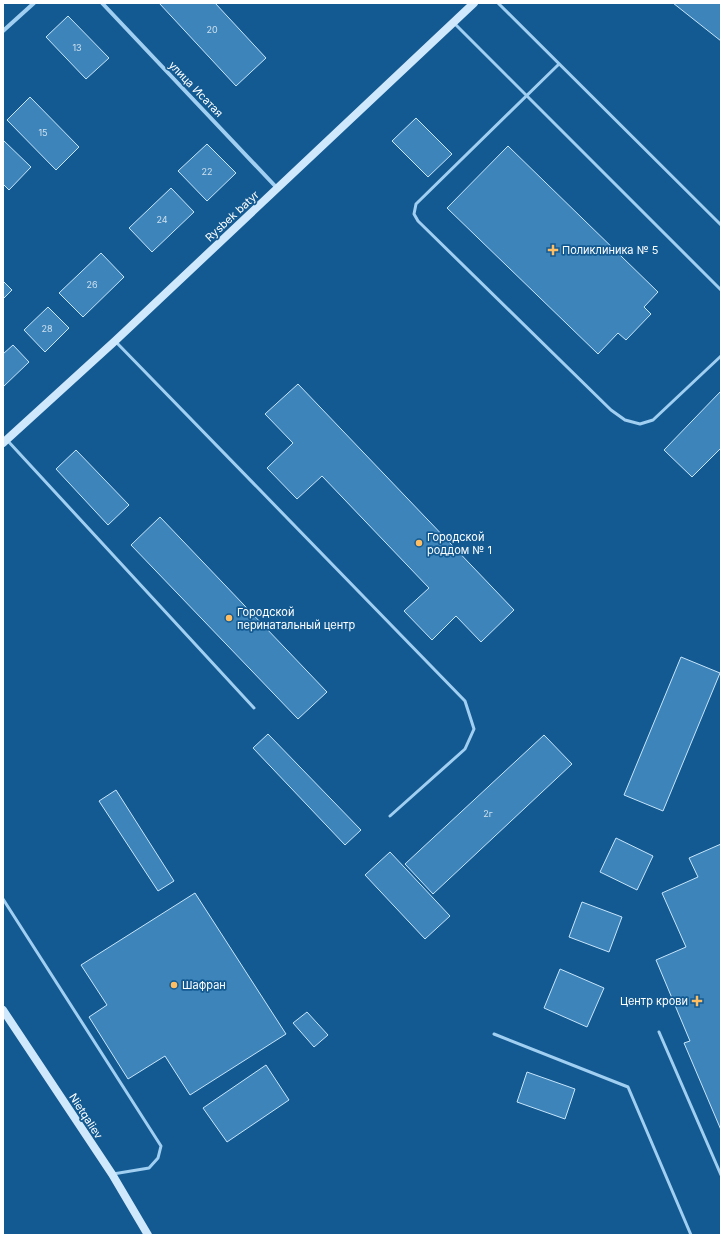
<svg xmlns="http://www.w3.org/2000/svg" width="724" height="1238" viewBox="0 0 724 1238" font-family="Inter,sans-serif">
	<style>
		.building { fill: #3c84ba; stroke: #c8e6fc }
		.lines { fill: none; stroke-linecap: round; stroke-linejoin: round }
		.lane { stroke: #a1cff2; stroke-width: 3 }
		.street { stroke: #a1cff2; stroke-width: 4 }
		.secondary { stroke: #d0e8fc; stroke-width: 8 }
		.poi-dot { fill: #ffbe61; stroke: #135a92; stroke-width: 1.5 }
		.labels { text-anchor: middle; stroke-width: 3.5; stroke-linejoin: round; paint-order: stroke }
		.number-label { font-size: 9px; fill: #cee0ee }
		.street-label { font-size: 11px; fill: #fff; stroke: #135a92 }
		.poi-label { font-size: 11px; fill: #fff; stroke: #135a92; text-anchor: start }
	</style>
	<rect width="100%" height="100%" fill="#135a92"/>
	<!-- building -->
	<path class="building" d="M159,3H215L266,58L236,86Z
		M673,3H721V41Z
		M68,16L109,58L86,79L46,37Z
		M30,97L79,147L56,170L7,120Z
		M416,118L452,154L428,177L392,141Z
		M3,140L31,167L9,190L3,184Z
		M207,144L236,173L207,201L178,171Z
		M508,146L658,292L644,307L651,314L626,340L618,333L598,354L447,208Z
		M171,188L194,212L152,252L129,228Z
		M101,253L124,277L83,317L59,293Z
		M3,281L12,290L3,299Z
		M48,307L69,328L45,352L24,330Z
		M13,345L29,362L3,387V354Z
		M298,384L514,610L481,642L456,616L432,640L404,611L429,588L322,476L297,499L267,468L293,443L265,414Z
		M721,391V448L692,477L664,450Z
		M76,450L129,505L108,525L56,469Z
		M160,517L327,692L298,719L131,545Z
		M681,657L720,673L663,811L624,795Z
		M268,734L361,830L345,845L253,748Z
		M544,735L572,764L433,894L405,864Z
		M116,790L174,881L158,891L99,801Z
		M616,838L653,856L637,890L600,872Z
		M721,844V1130L684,1043L690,1041L656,960L686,947L662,893L698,877L689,858Z
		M390,852L450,916L425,939L365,875Z
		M195,893L286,1034L190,1095L165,1056L128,1079L89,1017L107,1005L81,965Z
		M582,902L622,917L609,952L569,937Z
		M560,969L604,988L587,1027L544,1008Z
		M307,1012L328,1035L314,1047L293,1023Z
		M266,1065L289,1100L227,1142L203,1108Z
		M527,1072L575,1089L565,1119L517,1102Z"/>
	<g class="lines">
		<!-- lane -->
		<path class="lane" d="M498,3L721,225
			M455,24L721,290
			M559,64L416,204L414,214L418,221L611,410L625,420L640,424L653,420L721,356
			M116,342L465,701L474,729L465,749L390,816
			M7,440L254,708
			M3,899L161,1146L158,1158L149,1168L113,1174
			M659,1032L721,1175
			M494,1034L628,1087L691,1235"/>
		<!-- street -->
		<path class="street" d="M102,3L277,188
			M3,31L34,3"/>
		<!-- secondary -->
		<path class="secondary" d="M3,443L115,341L474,3
			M3,1010L112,1174L148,1235"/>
	</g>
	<!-- markers -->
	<g class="poi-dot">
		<path d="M551 244h4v4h4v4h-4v4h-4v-4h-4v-4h4z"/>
		<circle cx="419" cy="543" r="4"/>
		<circle cx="229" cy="618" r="4"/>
		<circle cx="174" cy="985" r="4"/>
		<path d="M695 995h4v4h4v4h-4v4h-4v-4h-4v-4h4z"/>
	</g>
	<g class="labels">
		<!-- number labels -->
		<g class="number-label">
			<text x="212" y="33">20</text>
			<text x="77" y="51">13</text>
			<text x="43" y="136">15</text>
			<text x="207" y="175">22</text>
			<text x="162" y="223">24</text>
			<text x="92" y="288">26</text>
			<text x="47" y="332">28</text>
			<text x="488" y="817">2г</text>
		</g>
		<!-- street labels -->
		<g class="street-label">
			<text transform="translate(196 89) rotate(46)" y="4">улица Исатая</text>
			<text transform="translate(232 216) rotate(-43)" y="4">Rysbek batyr</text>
			<text transform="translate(86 1116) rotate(57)" y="4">Nietqaliev</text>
		</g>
		<!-- poi labels -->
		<g class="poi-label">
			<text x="562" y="254">Поликлиника № 5</text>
			<text x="427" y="541">Городской<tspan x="427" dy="13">роддом № 1</tspan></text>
			<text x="237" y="616">Городской<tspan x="237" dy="13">перинатальный центр</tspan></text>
			<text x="182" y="989">Шафран</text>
			<text x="688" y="1005" text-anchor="end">Центр крови</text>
		</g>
	</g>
	<!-- border -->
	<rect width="724" height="1238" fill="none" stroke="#ffffff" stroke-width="8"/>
</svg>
